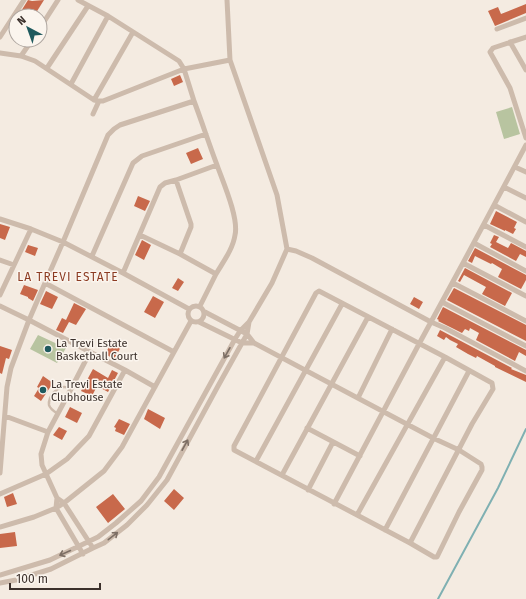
<svg xmlns="http://www.w3.org/2000/svg" width="526" height="599" viewBox="0 0 526 599" font-family="'Fira Sans',sans-serif">
	<style>
		.green { fill: #b8c4a0 }
		.lines { fill: none; stroke-linecap: round; stroke-linejoin: round }
		.stream { stroke: #7fb0b2; stroke-width: 2 }
		.building { fill: #c8694b }
		.service { stroke: #cdbbac; stroke-width: 2.5 }
		.minor { stroke: #cdbbac; stroke-width: 5 }
		.oneway { stroke: #7d6f65 }
		.poi-dot { fill: #1f5a5e; stroke: #fbf5ee; stroke-width: 1.5 }
		.labels { text-anchor: middle; stroke-width: 3; stroke-linejoin: round; paint-order: stroke }
		.poi-label { font-size: 11px; fill: #3b302b; stroke: #fbf5ee; text-anchor: start }
		.neighbourhood-label { font-size: 12px; letter-spacing: 1px; fill: #8c3b22; stroke: #fbf5ee }
	</style>
	<rect width="100%" height="100%" fill="#f4ebe1"/>
	<!-- green -->
	<path class="green" d="M512,107L520,134L504,139L496,112Z
		M38,335L66,348L57,363L30,349Z"/>
	<g class="lines">
		<!-- stream -->
		<path class="stream" d="M438,599L498,488L526,429"/>
	</g>
	<!-- building -->
	<path class="building" d="M28,0L32,1L44,0L34,16H18Z
		M526,4V13L495,26L488,11L498,7L501,14Z
		M180,75L183,82L174,86L171,79Z
		M198,148L203,159L191,164L186,153Z
		M138,196L150,201L145,211L134,206Z
		M496,211L517,222L514,228L516,229L513,234L505,230V231L490,224Z
		M0,224L10,227L5,240L0,238Z
		M494,235L499,237L496,242L508,248L511,243L526,251V257L520,254L516,261L490,247L492,244L490,243Z
		M142,240L151,245L144,260L135,255Z
		M28,245L38,248L35,256L25,252Z
		M475,248L526,275V280L521,289L498,277L502,269L492,263L491,264L475,256L472,263L468,261Z
		M465,268L512,293L505,306L482,294L486,287L464,275L460,282L458,281Z
		M178,278L184,282L178,291L172,288Z
		M24,285L38,290L33,301L28,298V297L20,294Z
		M454,288L526,325V341L447,300Z
		M46,291L58,297L52,309L40,304Z
		M153,296L164,302L155,318L144,312Z
		M414,297L423,302L419,309L410,304Z
		M74,303L86,309L76,325L69,322L63,333L56,330L62,318L66,320Z
		M443,307L526,350V356L519,352L515,361L476,340L479,333L470,328L469,331L465,329L462,333L438,321L439,320L437,319Z
		M440,330L512,368L511,369L526,375V382L495,367V366L477,356L476,358L468,354L456,347L458,344L450,340L446,337L444,340L437,336Z
		M112,342L121,347L114,359L105,354Z
		M0,346L12,350L9,359L6,358L2,374L0,373Z
		M93,369L108,378L112,370L118,373L108,392L97,386L92,396L81,391Z
		M43,376L53,383L41,401L34,396L39,388L37,387Z
		M70,407L82,413L77,423L65,417Z
		M148,409L165,418L160,429L144,419Z
		M119,419L130,424L124,435L115,431L116,428L114,427Z
		M59,427L67,431L62,440L53,435Z
		M174,489L184,498L174,510L164,501Z
		M13,493L17,504L7,507L4,497Z
		M113,494L125,509L108,523L96,507Z
		M15,532L17,546L0,548V534Z"/>
	<g class="lines">
		<!-- service -->
		<path class="service" d="M58,414C55,412 50,409 49,405C48,397 57,386 65,387C67,387 69,388 71,389"/>
		<!-- minor -->
		<path class="minor" d="M78,0L108,16L179,61L184,69L194,101
			M40,28L58,0
			M497,29L526,18
			M0,37L24,0
			M526,37L493,48L490,52L510,88L526,138
			M510,42L526,70
			M0,53L21,56L35,61L94,100L99,101H103L184,69L230,60
			M21,56L32,40
			M47,68L88,6
			M71,84L108,16
			M94,100L133,32
			M93,114L99,101
			M515,167L526,172
			M176,180L191,224V227L180,254
			M504,187L526,198
			M494,205L526,222
			M0,219L31,229L63,242L123,273L160,187L165,183L176,180L217,165
			M484,225L526,247
			M474,243L526,271
			M287,249L296,251L312,258L431,322L445,328L526,371
			M92,256L133,163L142,156L206,134
			M0,260L14,265
			M463,263L526,296
			M123,273L189,309
			M45,283L63,242L108,135L114,129L120,125L194,101C202,122 209,144 217,165C223,182 239,218 235,235C233,249 223,262 216,274L180,254L140,235
			M453,283L526,321
			M319,291L445,357L492,383L493,389L472,424L410,543L234,450V446L316,293Z
			M0,295L31,229
			M442,302L526,346
			M188 314a8 8 0 1 1 16 0a8 8 0 1 1-16 0Z
			M0,306L29,320L11,368L7,387L0,473
			M200,306L216,274
			M205,312L247,334L254,343L433,438L459,450L481,464L482,467V470L459,512L437,557H434L410,543
			M199,322L242,343H254
			M90,352L125,370L155,387
			M358,398L392,329
			M5,416L48,432
			M307,428L360,456
			M256,461L342,304
			M282,475L368,317
			M308,490L333,442
			M0,494L46,474L67,459L89,436L125,370
			M57,498L64,503L93,548
			M334,504L419,344L463,263L526,145
			M357,515L445,357
			M0,527L34,517L56,508L64,503L104,471L122,447L174,352
			M385,530L469,371
			M83,554L56,508L57,498L42,465L41,454L48,432L71,389L90,352L29,320L45,283L174,352L191,321
			M0,575L50,560L98,537L116,523L141,501L159,477L235,339L240,331L249,322L272,283L287,249L277,195L230,60L227,0
			M0,583L16,580L51,569L93,548L104,543L127,525L147,505L167,480L218,386L247,334L249,322"/>
	</g>
	<!-- one-way arrows -->
	<defs><path id="oneway-shaft" d="M-6 0H5M1.5-3L5.5 0L1.5 3" fill="none" stroke-width="1.6" stroke-linecap="round" stroke-linejoin="round"/></defs>
	<g class="oneway">
		<use href="#oneway-shaft" transform="translate(227 353) rotate(119)"/>
		<use href="#oneway-shaft" transform="translate(185 445) rotate(-61)"/>
		<use href="#oneway-shaft" transform="translate(113 536) rotate(-38)"/>
		<use href="#oneway-shaft" transform="translate(65 553) rotate(156)"/>
	</g>
	<!-- markers -->
	<g class="poi-dot">
		<circle cx="48" cy="349" r="4"/>
		<circle cx="43" cy="390" r="4"/>
	</g>
	<g class="labels">
		<!-- poi labels -->
		<g class="poi-label">
			<text x="56" y="347">La Trevi Estate<tspan x="56" dy="13">Basketball Court</tspan></text>
			<text x="51" y="388">La Trevi Estate<tspan x="51" dy="13">Clubhouse</tspan></text>
		</g>
		<!-- neighbourhood labels -->
		<g class="neighbourhood-label">
			<text x="68" y="281">LA TREVI ESTATE</text>
		</g>
	</g>
	<!-- north arrow -->
	<g transform="translate(28 28) rotate(319)"><circle r="19" fill="#fbf5ee" stroke="#aea6a0"/>
	<path d="M0-3L7 15L0 10L-7 15Z" fill="#1f5a5e"/>
	<text y="-6" font-size="11" font-weight="bold" text-anchor="middle" fill="#3b302b">N</text>
	</g>
	<!-- scale -->
	<path d="M10 583v6h90v-6" fill="none" stroke="#3b302b" stroke-width="2"/>
	<text x="16" y="583" font-size="12" fill="#3b302b" stroke="#fbf5ee" stroke-width="3" paint-order="stroke">100 m</text>
</svg>
